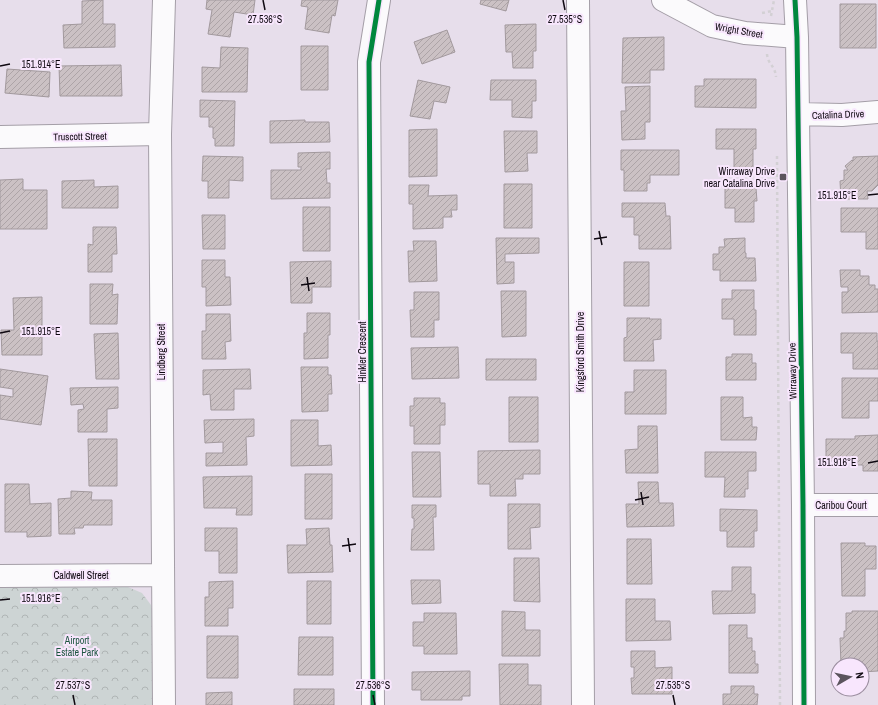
<svg xmlns="http://www.w3.org/2000/svg" width="878" height="705" viewBox="0 0 878 705" font-family="'Archivo Narrow',sans-serif">
	<style>
		.park { fill: url(#park-crowns) }
		.building { fill: url(#building-hatch); stroke: #a2999d }
		.lines { fill: none; stroke-linecap: round; stroke-linejoin: round }
		.minor-casing { stroke: #a49ea7; stroke-width: 24 }
		.path { stroke: #d3d0d4; stroke-width: 2.5; stroke-dasharray: 3 3; stroke-linecap: butt }
		.minor { stroke: #fbfafc; stroke-width: 22 }
		.cycleway-casing { stroke: #f8e6fd; stroke-width: 8 }
		.cycleway { stroke: #00873e; stroke-width: 5 }
		.ticks { fill: none; stroke: #0f0911; stroke-width: 1.5 }
		.poi-dot { fill: #5b545d; stroke: #f8e6fd; stroke-width: 1.5 }
		.labels { text-anchor: middle; stroke-width: 4; stroke-linejoin: round; paint-order: stroke }
		.street-label { font-size: 10px; fill: #0f0911; stroke: #f8e6fd }
		.poi-label { font-size: 10px; fill: #0f0911; stroke: #f8e6fd; text-anchor: end }
		.park-label { font-size: 10px; fill: #1c553f; stroke: #f8e6fd }
		.ticks-label { font-size: 10px; text-anchor: middle; fill: #0f0911; stroke: #f8e6fd; stroke-width: 4; stroke-linejoin: round; paint-order: stroke }
	</style>
	<defs>
		<pattern id="park-crowns" width="20" height="18" patternUnits="userSpaceOnUse"><rect width="20" height="18" fill="#cdd4d4"/><path d="M2 6a3 3 0 1 1 6 0M12 15a3 3 0 1 1 6 0" fill="none" stroke="#afb5b5"/></pattern>
		<pattern id="building-hatch" width="6" height="6" patternUnits="userSpaceOnUse"><rect width="6" height="6" fill="#cbc1c4"/><path d="M-1 1l2-2M0 6l6-6M5 7l2-2" fill="none" stroke="#ada4a7"/></pattern>
	</defs>
	<rect width="100%" height="100%" fill="#e7deeb"/>
	<!-- park -->
	<path class="park" d="M0,587H128L142,593L151,605L154,620V705H0Z"/>
	<!-- building -->
	<path class="building" d="M103,0V24H115V47L64,48L63,25L82,24V1Z
		M207,0H255L253,15L234,12L230,37L208,34L212,10L206,9Z
		M302,0H338L335,16L332,15L329,33L305,29L308,7L301,6Z
		M481,0H509L506,11L480,4Z
		M840,4H876V48H840Z
		M536,24V51H533V68H513L512,52H506L505,25Z
		M447,30L455,52L422,64L414,42Z
		M664,37V70H650V83H622L623,38Z
		M301,46H328V90H301Z
		M221,47L248,48L247,92H202V67L220,68Z
		M121,65L122,96H60L59,66Z
		M7,69L50,72L49,97L5,93Z
		M704,79H756V108L695,107V86H704Z
		M418,80L450,87L446,103L434,101L430,119L410,116Z
		M491,80H536V101H532V118L512,117V100H490Z
		M650,86V122H645V139L622,140L621,111H626L625,87Z
		M200,100L235,101L234,146H215V139L213,138V127H209V117H200Z
		M305,120V122H329L330,142L270,143V121Z
		M437,129V176L409,177V130Z
		M716,129H756V149H753V174H734V149H716Z
		M504,131H537V153H527L528,171L505,172Z
		M621,150H679V175H650V183H647V191H624V170H621Z
		M330,152V169H326L327,183H330V198L271,199V170H301V167H298V153Z
		M203,156L243,157V181L229,180V198H208V181H202Z
		M878,156V185L872,191H867L868,199H841L840,181L844,180V170H848L845,166L852,160L853,161V157Z
		M23,179V190H47V229H0V180Z
		M94,180V187L118,186V208H62V181Z
		M504,184H532V228H504Z
		M409,185H429L428,196L457,195V210H451L452,217H443V228L413,229V204H409Z
		M725,188H756L757,201H754V222H735V208H725Z
		M622,203H665L666,216H670L671,249H639V235H634V217H622Z
		M303,207H330V251H303Z
		M841,208H878V249H866V232H841Z
		M202,215H225V249H203Z
		M93,227H116L117,254H112V272H88V244L93,245Z
		M496,238H539V253L505,254V262H514V283L497,284Z
		M745,238V253H746V258H755L756,281H720V270H713V254H719V247H725L724,239Z
		M413,241H436L437,281L409,282L408,251H414Z
		M202,260H225V277H230L231,305L206,306V287H202Z
		M331,261V287H312V303H291L290,262Z
		M624,262H649V306H624Z
		M840,270H860V276H869V285H875V289H878V312L842,313V292H848V287H841Z
		M90,284H113L112,295L118,294L117,324H90Z
		M732,290H754V310H756V335H734V319H722V299H732Z
		M501,291H526V336L502,337Z
		M414,292H439V320H434V337H411L410,310H414Z
		M42,297V355H2L1,330H14L13,298Z
		M307,313H330V335H328V358L304,359V333H307Z
		M206,314H230L231,341L225,342L226,359H202V331H206Z
		M627,318H650L649,319H661V339L653,340L654,361H624V338L627,337Z
		M118,333L119,379H96L94,334Z
		M841,333H877V341H878V369H853V353H841Z
		M458,347L459,378L412,379L411,348Z
		M732,354H752V363H756V380H726V357H732Z
		M486,359H536V380H486Z
		M301,367H328V375H331L332,394H328V411L302,412Z
		M0,369L48,376L41,425L0,419V395L13,397V389L0,387Z
		M250,369L251,389H234V410H211L210,394L203,395V370Z
		M634,370H666V414H625V392H634Z
		M842,378H878V401H869V418H842Z
		M118,387V408L107,409V432H78V410L84,409L83,404L71,405L70,388Z
		M509,397H538V442H509Z
		M721,397H743V418L752,417V427H757L756,440H721Z
		M414,398H440V403H445V425H440V444H414V426H410V406H414Z
		M254,419V436L246,437L247,465L206,466V453H223V442L205,443L204,420Z
		M291,420H318V446L331,445L332,465L291,466Z
		M638,426H657L658,473H626L625,450L638,449Z
		M878,435V471H863V465H854V461H826V439H855V436Z
		M88,439H117V486H89Z
		M540,450V474H523V479H515L516,496H490V484H478V451Z
		M412,452H440L441,497H413Z
		M705,452H756V471H748V489H745V497H724L725,477H705Z
		M305,474H332V519H305Z
		M252,476V515H236L237,508H204L203,477Z
		M638,482H658L659,503H673L674,526L627,527L626,504H639Z
		M5,484H29L30,504L51,503V536L27,537V532H5Z
		M71,491L92,492L91,500H112V525H84L83,528H74L75,534H59L58,499L71,498Z
		M508,504H540V527L530,528L531,549H508Z
		M412,505H436V517H433L434,550H411L412,529H414V518H412Z
		M720,509L757,510V531H754V547H727V531H720Z
		M205,528H237V573H219V551H205Z
		M329,528L330,545H332L333,572L288,573L287,545H307L306,529Z
		M627,539H651L652,584H627Z
		M841,543H865V546H876V569H865V596H842Z
		M514,558H539L540,602L514,601Z
		M732,567H751V594H755V613L713,614L712,591H732Z
		M411,580H440L441,603L412,604Z
		M233,581V608H228V626H205V597H209V582Z
		M307,581H331V624H307Z
		M626,599H655V621H670L671,640L626,641Z
		M502,611L525,612V630H540V656H502Z
		M852,611H878V671L862,672V665H841L840,638H844V631H846V613H852Z
		M424,613H456L457,654H424V646H413V622H424Z
		M729,625H747V638H752V651H755V664H758V673H729Z
		M207,636H238V678H207Z
		M299,637H333V675H298Z
		M631,651H655V668L672,667V694H632L631,678H634V667H631Z
		M499,664H528V685H541V705H500Z
		M470,671V696H462V700H421V690H412V672Z
		M731,686H754V694H758L757,705H723V694H731Z
		M294,689H334V705H294Z
		M232,692V705H206V693Z"/>
	<g class="lines">
		<defs>
			<path id="minor" d="M164,0L160,134L164,705
				M578,0L583,705
				M663,0L712,26L745,33L797,37
				M795,0L797,37L803,505L804,705
				M798,114L842,115L878,112
				M0,137L160,134
				M803,505H878
				M0,576L163,575
				M373,705L369,62L379,0"/>
		</defs>
		<!-- minor casing -->
		<use href="#minor" class="minor-casing"/>
		<!-- path -->
		<path class="path" d="M762,13L772,11
			M771,16L774,0
			M767,54C768,65 775,65 776,77
			M777,156L780,705"/>
		<!-- minor -->
		<use href="#minor" class="minor"/>
		<defs>
			<path id="cycleway" d="M795,0L797,37L803,505L804,705
				M373,705L369,62L379,0"/>
		</defs>
		<!-- cycleway casing -->
		<use href="#cycleway" class="cycleway-casing"/>
		<!-- cycleway -->
		<use href="#cycleway" class="cycleway"/>
	</g>
	<!-- ticks -->
	<path class="ticks" d="M263,0L265,10M563,0L565,10M0,66L10,64M868,195L878,194M599,231L602,245M594,239L607,237M307,277L309,291M301,285L315,283M0,333L10,331M868,463L878,461M641,492L643,505M635,500L649,497M348,538L350,552M342,546L356,544M0,600L10,599M73,695L75,705M373,695L375,705M673,695L675,705"/>
	<!-- markers -->
	<rect class="poi-dot" x="779" y="173" width="8" height="8" rx="2"/>
	<g class="labels">
		<!-- street labels -->
		<g class="street-label">
			<text transform="translate(739 30) rotate(10)" y="4">Wright Street</text>
			<text transform="translate(838 114) rotate(-2)" y="4">Catalina Drive</text>
			<text transform="translate(80 136) rotate(-1)" y="4">Truscott Street</text>
			<text transform="translate(161 352) rotate(-90)" y="4">Lindberg Street</text>
			<text transform="translate(362 352) rotate(-90)" y="4">Hinkler Crescent</text>
			<text transform="translate(580 352) rotate(-90)" y="4">Kingsford Smith Drive</text>
			<text transform="translate(792 371) rotate(-91)" y="4">Wirraway Drive</text>
			<text x="841" y="509">Caribou Court</text>
			<text x="81" y="579">Caldwell Street</text>
		</g>
		<!-- poi labels -->
		<g class="poi-label">
			<text x="775" y="175">Wirraway Drive<tspan x="775" dy="12">near Catalina Drive</tspan></text>
		</g>
		<!-- park labels -->
		<g class="park-label">
			<text x="77" y="644">Airport<tspan x="77" dy="12">Estate Park</tspan></text>
		</g>
	</g>
	<g class="ticks-label">
		<text x="265" y="23">27.536°S</text>
		<text x="565" y="23">27.535°S</text>
		<text x="41" y="68">151.914°E</text>
		<text x="837" y="199">151.915°E</text>
		<text x="41" y="335">151.915°E</text>
		<text x="837" y="466">151.916°E</text>
		<text x="41" y="602">151.916°E</text>
		<text x="73" y="689">27.537°S</text>
		<text x="373" y="689">27.536°S</text>
		<text x="673" y="689">27.535°S</text>
	</g>
	<!-- north arrow -->
	<g transform="translate(850 677) rotate(81)"><circle r="19" fill="#f8e6fd" stroke="#9b8e9f"/>
	<path d="M0-3L7 15L0 10L-7 15Z" fill="#5b545d"/>
	<text y="-6" font-size="11" font-weight="bold" text-anchor="middle" fill="#0f0911">N</text>
	</g>
</svg>
